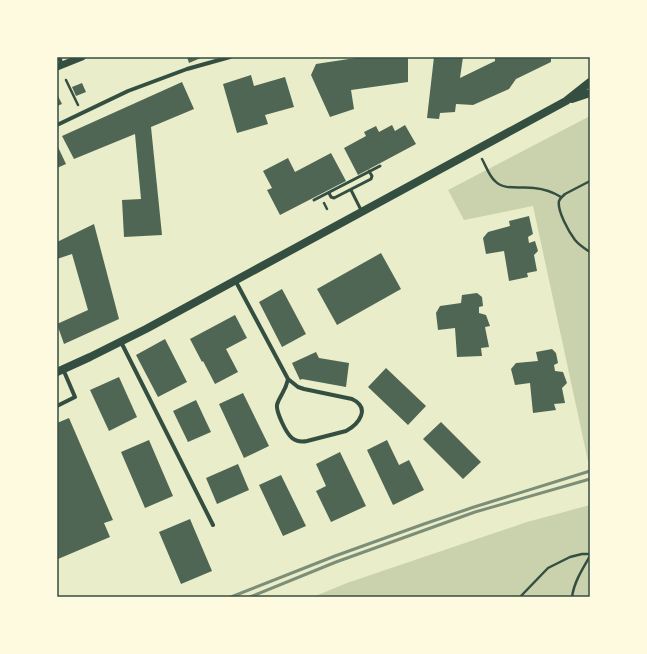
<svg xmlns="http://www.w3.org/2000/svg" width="647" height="654" viewBox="0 0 647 654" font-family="'Alegreya Sans',sans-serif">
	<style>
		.green { fill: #cad2ad }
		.building { fill: #4f6655 }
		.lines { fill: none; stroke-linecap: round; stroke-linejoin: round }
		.path { stroke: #344e41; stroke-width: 2.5 }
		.service { stroke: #344e41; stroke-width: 3 }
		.minor { stroke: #344e41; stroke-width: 4 }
		.tertiary { stroke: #344e41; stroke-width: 7 }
		.secondary { stroke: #344e41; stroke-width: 8 }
		.rail { stroke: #7c8e77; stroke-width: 3 }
		.neatline { fill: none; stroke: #344e41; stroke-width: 1.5 }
	</style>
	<rect width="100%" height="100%" fill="#e9edc9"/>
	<!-- green -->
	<path class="green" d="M590,116V460L588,461L533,206L464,220L448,190Z
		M590,505V597H313L347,583L527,522Z"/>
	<!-- building -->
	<path class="building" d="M187,57H203L189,63Z
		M362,57H407L408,59V82L351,90L354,109L330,117L311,75L316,64Z
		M434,57H463L460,78L495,61V57H551V62L516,79L509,89L473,105L456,104L455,112L440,113L439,119L427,118Z
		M251,75L254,86L285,77L294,107L265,115L268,124L237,133L223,84Z
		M182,82L194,109L151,127L162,235L124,237L122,200L141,199L135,134L74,159L62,136Z
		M82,83L86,92L76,96L72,87Z
		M57,94L62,104L57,106Z
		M392,125L395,131L405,125L416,144L358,175L344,148L366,136L364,132L376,126L379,132Z
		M57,147H58L66,164L57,168Z
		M331,153L346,181L280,215L267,190L272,188L263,171L288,158L295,172Z
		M529,216L533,234L528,237L529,243L535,241L538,251L534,255L537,271L527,273L528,277L509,281L504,251L486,254L483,238L488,232L510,226L509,221Z
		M94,224L119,319L64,344L57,324L88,310L72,254L57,259V242Z
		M381,253L401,289L337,325L317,289Z
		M282,289L306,334L282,347L259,302Z
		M477,293L482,297L483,306L479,307V313L486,315L490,326L485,327L489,347L481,348L482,356L457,357L455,328L438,330L436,313L440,306L461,303L462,295Z
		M235,315L247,338L226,349L238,372L215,384L203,361L202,362L190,339Z
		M165,339L187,382L158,397L136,355Z
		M552,349L556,353L558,363L554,365L555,371L563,372L567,383L562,388L565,403L554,404L556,410L533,413L530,383L515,385L511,369L516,363L538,361L536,352Z
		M316,352L319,358L349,363L346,387L302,379L300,380L292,363Z
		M386,368L426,406L408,425L368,387Z
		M119,377L137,417L109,431L90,390Z
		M243,393L269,446L244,458L219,404Z
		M196,400L211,432L188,442L173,411Z
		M69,418L113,520L104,523L110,537L58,559L57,557V423Z
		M441,422L481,462L463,479L423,439Z
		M149,440L173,496L145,508L121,452Z
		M387,440L399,465L409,460L424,490L393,505L367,450Z
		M340,452L366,506L331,522L316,491L326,486L316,464Z
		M238,464L249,490L217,504L206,478Z
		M281,475L306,526L283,536L259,485Z
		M190,519L212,571L181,584L159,532Z"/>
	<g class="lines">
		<!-- path -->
		<path class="path" d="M66,80L78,105
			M482,159C486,166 489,176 495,181C504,191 522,186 534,188C544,189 553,192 561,197
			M590,181L565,194C563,196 560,198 559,201C557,211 569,232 575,240C579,245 584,248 590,252
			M324,203L327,209
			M520,597L548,568L570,557L582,554H590
			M572,597C574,582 583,568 590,556"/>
		<!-- service -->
		<path class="service" d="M351,190L361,210
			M329,193L331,197L334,198L371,179L372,176L369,171
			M314,200L380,166"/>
		<!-- minor -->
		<path class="minor" d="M59,57L62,65
			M57,125L128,91L187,69L230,57
			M235,280L288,379
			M121,342L213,525
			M288,379L298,387L304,389L352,399C371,408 359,424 346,431L307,441C302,442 297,442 292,438C286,433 276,412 277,405C278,400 282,395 284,390C286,387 287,383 288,379Z
			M57,406L75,397L63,369"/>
		<!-- tertiary -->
		<path class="tertiary" d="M57,67L82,57"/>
		<!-- secondary -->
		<path class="secondary" d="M572,99L590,93
			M57,372L90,357L146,329L566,101L590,82"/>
		<!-- rail -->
		<path class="rail" d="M231,597L335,556L424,524L474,507L590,471
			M250,597L336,562L475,512L590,479"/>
	</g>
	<!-- border -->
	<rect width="647" height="654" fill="none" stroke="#fefae0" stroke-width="116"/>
	<rect x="58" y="58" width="531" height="538" class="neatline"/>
</svg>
